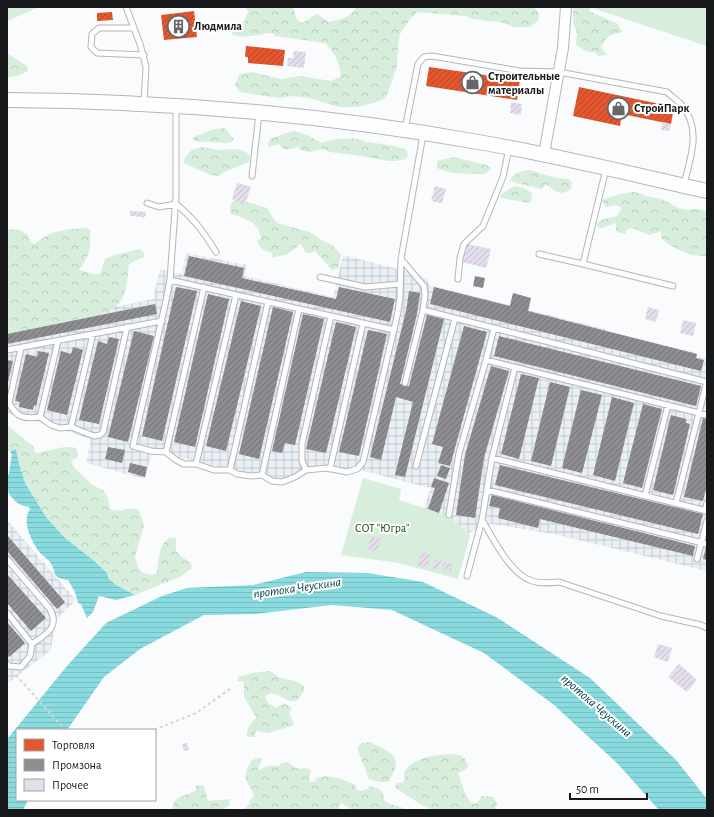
<svg xmlns="http://www.w3.org/2000/svg" width="714" height="817" viewBox="0 0 714 817" font-family="'Alegreya Sans',sans-serif">
	<style>
		.industrial { fill: url(#industrial-grid) }
		.forest { fill: url(#forest-crowns) }
		.garden { fill: #d6eedb }
		.water { fill: url(#water-rules) }
		.shops { fill: url(#shops-hatch) }
		.industry { fill: url(#industry-hatch) }
		.building { fill: url(#building-hatch) }
		.lines { fill: none; stroke-linecap: round; stroke-linejoin: round }
		.lane-casing { stroke: #b4b6b7; stroke-width: 7 }
		.street-casing { stroke: #b4b6b7; stroke-width: 12 }
		.secondary-casing { stroke: #b4b6b7; stroke-width: 16 }
		.path { stroke: #d4d4d5; stroke-width: 2; stroke-dasharray: 3 3; stroke-linecap: butt }
		.lane { stroke: #fefeff; stroke-width: 5 }
		.street { stroke: #fefeff; stroke-width: 10 }
		.secondary { stroke: #fefeff; stroke-width: 14 }
		.labels { text-anchor: middle; stroke-width: 4; stroke-linejoin: round; paint-order: stroke }
		.poi-label { font-size: 12px; font-weight: bold; fill: #161819; stroke: #fff; text-anchor: start }
		.park-label { font-size: 12px; fill: #1a4a27; stroke: #fff }
		.water-label { font-size: 13px; font-style: italic; fill: #0c4143; stroke: #fff }
	</style>
	<defs>
		<pattern id="industrial-grid" width="8" height="8" patternUnits="userSpaceOnUse"><rect width="8" height="8" fill="#e8eff5"/><path d="M0 4h8M4 0v8" fill="none" stroke="#c6ccd1"/></pattern>
		<pattern id="forest-crowns" width="20" height="18" patternUnits="userSpaceOnUse"><rect width="20" height="18" fill="#d6eedb"/><path d="M2 6a3 3 0 1 1 6 0M12 15a3 3 0 1 1 6 0" fill="none" stroke="#b7cbbb"/></pattern>
		<pattern id="water-rules" width="6" height="5" patternUnits="userSpaceOnUse"><rect width="6" height="5" fill="#8adbdf"/><path d="M0 2.5h6" fill="none" stroke="#76bbbf"/></pattern>
		<pattern id="shops-hatch" width="6" height="6" patternUnits="userSpaceOnUse"><rect width="6" height="6" fill="#e4572e"/><path d="M-1 1l2-2M0 6l6-6M5 7l2-2" fill="none" stroke="#b84726"/></pattern>
		<pattern id="industry-hatch" width="6" height="6" patternUnits="userSpaceOnUse"><rect width="6" height="6" fill="#8d8d92"/><path d="M-1 1l2-2M0 6l6-6M5 7l2-2" fill="none" stroke="#727276"/></pattern>
		<pattern id="building-hatch" width="6" height="6" patternUnits="userSpaceOnUse"><rect width="6" height="6" fill="#e4ddeb"/><path d="M-1 1l2-2M0 6l6-6M5 7l2-2" fill="none" stroke="#c3bdc9"/></pattern>
	</defs>
	<rect width="100%" height="100%" fill="#f9fbfd"/>
	<!-- industrial -->
	<path class="industrial" d="M186,253L247,265L244,276L333,297L343,255L414,273L427,279L429,285L509,305L513,293L531,298L529,310L605,329V331L697,353V357L707,358V571L554,534L491,524L469,533L442,514L425,509L430,488L364,471L327,466L283,482L152,451L145,479L86,463L91,439L7,413V329L153,299L160,269L182,274Z
		M7,520L76,600L55,621L51,650L7,684Z"/>
	<!-- forest -->
	<path class="forest" d="M246,7H293L297,20L302,23L317,14L329,22C341,20 350,17 357,7H534C538,11 540,15 538,21L530,27H514L500,22L472,19L466,16L417,12L410,19L400,34L398,44L397,67L387,95L382,100L359,107H339L309,98L293,96L279,98L240,92L235,84L240,74L252,72L281,79L300,76L331,81L340,77C342,66 333,50 325,43L275,36L272,33C258,34 247,39 233,35L232,32L243,25L248,11Z
		M573,7H591L589,11L591,12L618,24L622,32C611,35 607,35 602,46H600L607,55L598,56L595,52H587L576,45L577,32L573,24Z
		M7,53L27,66L28,71L20,75L7,78Z
		M224,128L234,139L231,142L226,143L194,141L193,139L195,136L215,129Z
		M294,131L307,135L320,142L321,143C333,139 348,137 361,140C366,141 362,141 367,142C382,144 393,145 407,150L408,156L405,159L396,161H388L362,156L330,152L322,149L310,152L300,150L299,147C291,149 283,152 279,144L269,147L268,145L270,139L286,133Z
		M201,147C208,148 217,150 224,150C233,149 246,148 250,157L249,162L224,172L219,176L210,175L184,163C184,154 192,149 201,147Z
		M454,157L486,165L491,168L488,172L485,174C468,174 452,175 437,168V161Z
		M529,170C543,173 554,179 568,179L572,182L571,189C561,197 554,191 546,184L542,189L520,184L510,181C513,173 521,171 529,170Z
		M514,186L524,188L532,193L531,203L501,198L500,195Z
		M633,192C640,192 644,196 651,197C655,198 659,198 663,200C670,203 676,208 683,209C693,211 696,206 707,212V256C690,257 673,249 661,238V231L650,235L632,228L626,230V234L619,233L616,230V223L602,228L597,227V223L601,220L617,216L622,208L616,205L606,207L602,200L620,194Z
		M235,200L251,203L267,208L274,219L278,223L312,233L323,241L332,245L341,254L338,268L332,270L315,251L311,253H306L301,244L287,254L272,258V253C265,250 258,249 257,240L261,239C260,222 244,218 231,214C229,210 230,202 235,200Z
		M86,228L90,230C91,250 90,254 79,270L93,274H100L105,259L115,255L140,249L144,253L143,257L129,264C127,277 128,291 120,302C110,319 28,331 7,335V229L20,230L28,235L31,243L35,244C52,229 65,230 86,228Z
		M7,425L34,447L35,453C48,452 64,444 76,448L78,454L77,458L71,460L73,466L92,485L103,490L108,498L110,509C122,514 126,506 139,510L144,525L135,557L138,567L143,573L152,575L157,573C158,561 160,534 176,538V551L179,555L191,563L192,568L180,577L135,595L116,585L109,579L107,573L92,559L65,538L46,517L25,483L19,464L16,449L7,452Z
		M268,671C273,672 275,675 279,677C288,681 299,679 305,688C292,719 280,684 265,696C266,702 272,706 277,708L283,703L289,706L292,709L289,712L294,725L268,733L256,731L255,733V737H247C246,731 250,722 256,719V717L244,697V682L238,681V677L252,673Z
		M370,742C392,753 405,756 388,782H379L369,779L357,748L362,743Z
		M449,754C460,755 465,755 468,766L464,771L458,773L465,794L472,804L477,803L482,796L493,797L497,803L495,810H433L420,804L396,788L395,785L397,783L403,782L405,778L404,772C413,757 433,756 449,754Z
		M258,758H261L262,759L257,771L267,766H279L281,763L288,762C300,774 301,765 311,770L309,779L310,782L316,781L315,779C328,772 342,780 354,784L357,790L360,791L368,789L369,786H370L379,789L383,793L384,800L388,803L409,810H353L341,803L339,807L340,810H307L306,809L304,810H243L248,806L251,798L254,797C251,781 240,784 249,765C251,760 254,759 258,758Z
		M196,785H202L204,787L208,801L230,799L229,806L221,810H173C172,794 188,797 196,790Z"/>
	<!-- garden -->
	<path class="garden" d="M7,7H39L7,21Z
		M589,7H707V46L704,45Z
		M363,478L401,489L399,500L442,514L469,533L470,536L458,579L399,563L341,555Z"/>
	<!-- water -->
	<path class="water" d="M16,449L19,464L25,483L46,517L65,538L92,559L107,573L109,579L116,585L135,595L116,600L99,596L93,612L87,618L81,604L78,603L75,592L68,580C49,577 58,573 50,562C48,559 44,557 41,554C32,543 21,522 30,509L29,507C19,506 10,499 7,488C6,485 7,479 7,475L9,474L11,459L12,455L10,451Z
		M306,572L368,573L423,582L496,617L590,678L676,760L707,799V810H659L618,764L554,705L484,653L392,610L332,605L255,614L204,615L140,649L104,677L67,730H17V800H28L23,810H7V741L8,738L67,666L106,623L162,596L187,588L253,585Z"/>
	<!-- shops -->
	<path class="shops" d="M194,11L197,37L164,40L161,15Z
		M112,12L113,20L97,21V13Z
		M246,46L285,50L283,66L248,63V57H245Z
		M429,67L520,80L517,100L426,86Z
		M579,87L674,107L671,124L622,114L620,126L573,116Z"/>
	<!-- industry -->
	<path class="industry" d="M189,256L244,268L242,278L336,299L339,287L395,299L390,322L184,276Z
		M475,276L485,278L483,288L473,286Z
		M176,287L197,291L162,441L142,436Z
		M434,287L510,306L513,293L531,298L528,311L697,354L696,358L704,360L701,371L430,304Z
		M409,291L420,293L417,314L400,384L409,386L427,315L444,319L405,477L395,475L413,402L396,397L381,460L370,457L406,311Z
		M208,294L229,299L195,447L174,442Z
		M241,301L261,306L226,451L206,446Z
		M155,304L157,314L7,344V334Z
		M273,307L293,312L259,459L239,454Z
		M303,314L324,319L295,445L285,443L282,453L272,451Z
		M336,322L356,327L326,453L306,449Z
		M464,326L487,332L450,466L438,463L443,447L432,444Z
		M368,330L387,334L359,456L339,452Z
		M134,331L154,336L128,442L108,437Z
		M499,336L701,386L696,406L494,356Z
		M109,337L119,339L99,424L79,420L98,341L107,344Z
		M73,347L83,350L67,415L47,410L61,351L71,354Z
		M38,351L49,353L36,406L34,405L33,410L19,407L20,402L15,401L26,354L37,357Z
		M7,360L13,361L8,382H7Z
		M491,366L509,371L484,458L475,518L456,515L465,455Z
		M521,374L539,378L519,459L501,454Z
		M550,382L570,387L551,466L531,461Z
		M581,390L602,395L582,473L562,468Z
		M612,397L634,403L615,481L593,475Z
		M643,404L662,409L642,488L623,483Z
		M671,415L686,419V423L690,424L673,495L653,490Z
		M703,418L707,419V485L703,501L684,497Z
		M108,447L125,450L122,463L105,459Z
		M130,463L147,467L145,477L128,472Z
		M441,465L450,468L446,479L437,476Z
		M500,465L703,514L698,534L495,485Z
		M434,478L449,483L439,513L428,509L435,488L431,487Z
		M492,495L695,546L693,556L540,519L538,528L498,518L500,508L489,506Z
		M7,535L65,602L57,609L7,551Z
		M706,547H707V560L703,559Z
		M7,574L46,618L31,631L7,603Z
		M7,622L25,643L9,657L7,654Z"/>
	<!-- building -->
	<path class="building" d="M294,51L306,52L304,68L287,66L288,58H293Z
		M511,102L522,104L521,115L510,113Z
		M663,122L671,124L669,131L661,130Z
		M237,183L251,187L245,204L232,199Z
		M435,186L446,189L442,203L431,201Z
		M130,211L146,212L145,217L130,216Z
		M467,244L491,249L486,268L462,262Z
		M648,307L659,310L656,322L645,319Z
		M683,320L696,323L693,336L680,333Z
		M371,536L381,539L377,552L367,549Z
		M422,552L431,555L427,568L417,565Z
		M436,559L441,561L437,570L432,568Z
		M443,562L453,564L451,571L442,569Z
		M658,644L672,648L668,662L654,657Z
		M679,664L697,680L687,692L668,677Z
		M187,743L189,750L184,751L182,744Z"/>
	<g class="lines">
		<defs>
			<path id="lane" d="M126,7L140,44L146,67L144,102
				M134,28H99L92,34L91,47L97,53L144,55
				M176,108V196L170,280L165,305L133,446L151,451L166,452L176,460L184,464H196L214,470H230L237,474L251,476L262,475L272,481L282,482L295,477L306,470L327,468L347,472L357,469L363,462L398,312L400,297L401,259
				M405,129L418,64L424,57L432,56L520,71L559,72L667,92C671,96 677,100 681,104C702,129 691,156 684,184
				M423,135L401,259L424,286L425,295L423,310L707,382
				M606,169L583,264L673,286
				M252,176L259,113
				M147,203L159,207L176,204C195,220 203,231 216,252
				M539,254L583,264
				M320,277L365,287L400,284
				M458,279L460,258L464,244L483,226L503,177L509,148
				M170,280L394,330
				M21,348L9,403C17,418 24,419 40,417L51,425L60,428L71,427L94,436L100,435L103,432L127,327
				M7,350L162,321
				M486,360L707,415
				M405,383L423,310
				M40,417L58,341
				M71,427L93,334
				M166,452L204,287
				M492,458L707,511
				M196,464L236,295
				M416,466L455,318
				M330,469L363,323
				M230,470L268,302
				M306,470L302,461V444L331,316
				M262,475L299,309
				M487,490L707,544
				M645,496L668,405
				M676,503L707,381
				M705,510L707,503
				M449,515L459,453L486,360L494,328
				M482,520C493,538 510,574 532,581C541,584 550,583 559,582L661,616L701,625L707,628
				M7,559L50,609C60,628 46,634 32,644
				M697,559L707,521
				M467,576L482,520L492,458L515,367
				M7,613L32,644L30,656L21,667L9,666L7,664"/>
			<path id="street" d="M544,154L563,48L566,7"/>
			<path id="secondary" d="M7,100C165,101 322,114 478,142C555,155 631,174 707,191"/>
		</defs>
		<!-- lane casing -->
		<use href="#lane" class="lane-casing"/>
		<!-- street casing -->
		<use href="#street" class="street-casing"/>
		<!-- secondary casing -->
		<use href="#secondary" class="secondary-casing"/>
		<!-- path -->
		<path class="path" d="M16,675L65,730
			M154,730L196,713L230,689"/>
		<!-- lane -->
		<use href="#lane" class="lane"/>
		<!-- street -->
		<use href="#street" class="street"/>
		<!-- secondary -->
		<use href="#secondary" class="secondary"/>
	</g>
	<!-- icons -->
	<defs>
		<symbol id="building-ring" viewBox="-11 -11 22 22"><circle r="9.5" fill="#fff" stroke="#656769" stroke-width="1.5"/><path d="M-4-6H4V6H1V3H-1V6H-4ZM-2.5-4.3h1.7v1.8h-1.7ZM.8-4.3h1.7v1.8H.8ZM-2.5-1h1.7V.8h-1.7ZM.8-1h1.7V.8H.8Z" fill="#656769"/></symbol>
		<symbol id="shop-ring" viewBox="-11 -11 22 22"><circle r="9.5" fill="#fff" stroke="#656769" stroke-width="1.5"/><path d="M-5-2.5h2.3a2.7 3.5 0 0 1 5.4 0H5L5.5 6h-11ZM-1.5-2.5h3a1.5 2.3 0 0 0-3 0Z" fill="#656769"/></symbol>
	</defs>
	<g fill-rule="evenodd">
		<use href="#building-ring" x="166" y="14" width="25" height="25"/>
		<use href="#shop-ring" x="460" y="70" width="25" height="25"/>
		<use href="#shop-ring" x="606" y="96" width="25" height="25"/>
	</g>
	<g class="labels">
		<!-- poi labels -->
		<g class="poi-label">
			<text x="194" y="30">Людмила</text>
			<text x="488" y="80">Строительные<tspan x="488" dy="14">материалы</tspan></text>
			<text x="634" y="112">СтройПарк</text>
		</g>
		<!-- park labels -->
		<g class="park-label">
			<text x="382" y="532">СОТ "Югра"</text>
		</g>
		<!-- water labels -->
		<g class="water-label">
			<text transform="translate(297 587) rotate(-8)" y="5">протока Чеускина</text>
			<text transform="translate(597 705) rotate(41)" y="5">протока Чеускина</text>
		</g>
	</g>
	<!-- border -->
	<rect width="714" height="817" fill="none" stroke="#161819" stroke-width="16"/>
	<!-- legend -->
	<rect x="16" y="729" width="140" height="72" fill="#ffffff" stroke="#a2a3a3"/>
	<rect x="24" y="739" width="20" height="12" fill="#e4572e" stroke="#a2a3a3"/>
	<text x="52" y="749" font-size="12" fill="#161819">Торговля</text>
	<rect x="24" y="759" width="20" height="12" fill="#8d8d92" stroke="#a2a3a3"/>
	<text x="52" y="769" font-size="12" fill="#161819">Промзона</text>
	<rect x="24" y="779" width="20" height="12" fill="#e4ddeb" stroke="#a2a3a3"/>
	<text x="52" y="789" font-size="12" fill="#161819">Прочее</text>
	<!-- scale -->
	<path d="M570 793v6h77v-6" fill="none" stroke="#161819" stroke-width="2"/>
	<text x="576" y="793" font-size="12" fill="#161819" stroke="#ffffff" stroke-width="3" paint-order="stroke">50 m</text>
</svg>
